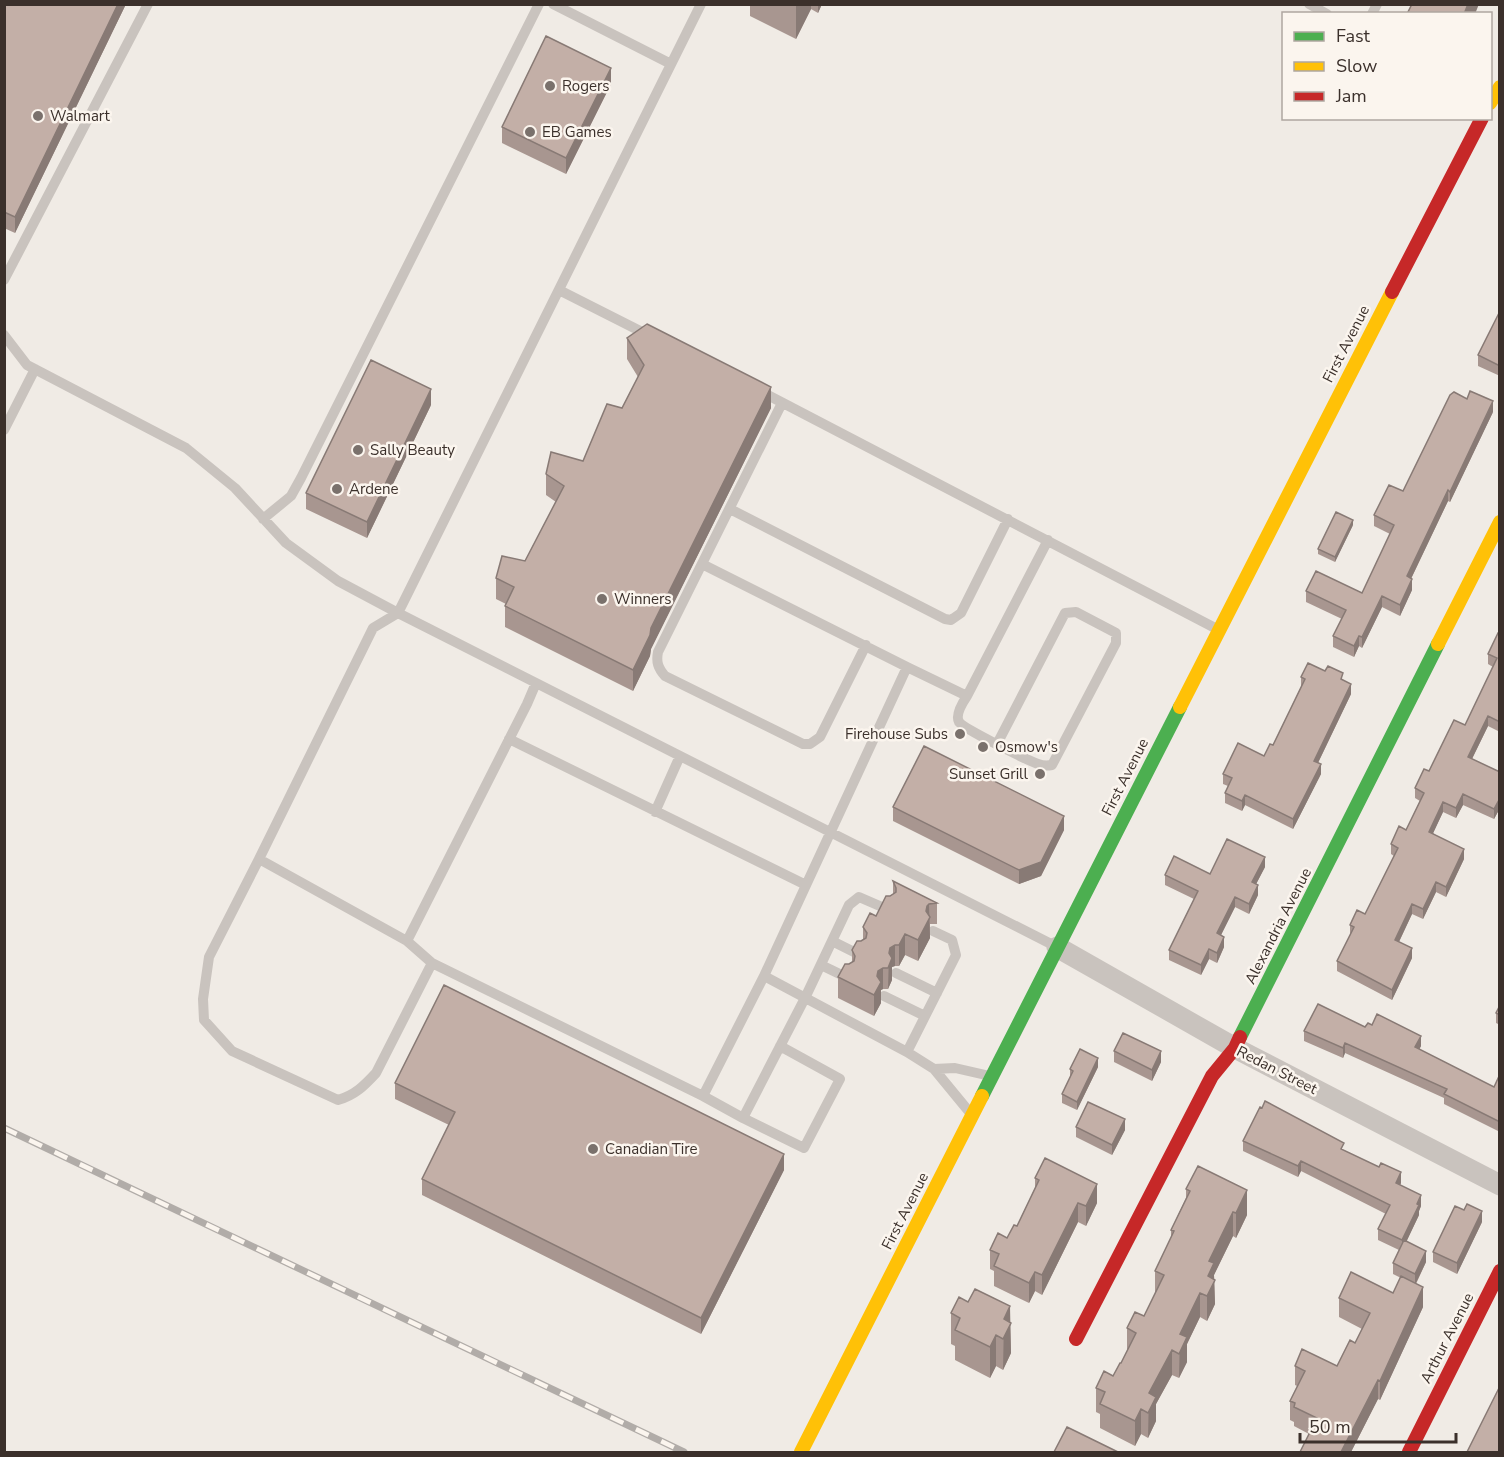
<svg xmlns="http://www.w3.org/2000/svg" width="1504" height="1457" viewBox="0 0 1504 1457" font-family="'Nunito Sans',sans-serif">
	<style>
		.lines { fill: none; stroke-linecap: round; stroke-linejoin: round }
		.lane { stroke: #c9c3be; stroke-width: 10 }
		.street { stroke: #c9c3be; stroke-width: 21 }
		.fast { stroke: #4caf50; stroke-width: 14 }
		.slow { stroke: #ffc107; stroke-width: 14 }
		.jam { stroke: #c62828; stroke-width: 14 }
		.rail-casing { stroke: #b1aca8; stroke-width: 7 }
		.rail { stroke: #fbf5ee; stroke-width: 4.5; stroke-dasharray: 14; stroke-linecap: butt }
		.wall { fill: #a89690 }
		.shaded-wall { fill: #887a75 }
		.building { fill: #c3afa7; stroke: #887a75; stroke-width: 1.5 }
		.poi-dot { fill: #7a716c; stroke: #fbf5ee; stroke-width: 2 }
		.labels { text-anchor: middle; stroke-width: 5; stroke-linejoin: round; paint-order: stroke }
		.poi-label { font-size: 15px; fill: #3b302b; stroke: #fbf5ee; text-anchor: start }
		.street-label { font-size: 15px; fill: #3b302b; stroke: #fbf5ee }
	</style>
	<rect width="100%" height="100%" fill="#f0ebe5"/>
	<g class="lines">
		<!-- lane -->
		<path class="lane" d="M553,4L671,64
			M701,4L398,613L1057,947
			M1309,4L1327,14
			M1372,14L1377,4
			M4,280L148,4
			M559,290L650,336
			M4,335L27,365L186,448L235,488L286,543L338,581L398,613
			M760,391L1217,629
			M782,403L658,652C656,662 658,668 665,676L803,744H810L820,737L866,645
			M4,430L35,369
			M730,509L945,619L951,620L961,613L1008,519
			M263,519L291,496L301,478L539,4
			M702,564L907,667L764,976L907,1052L934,1069L971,1114
			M398,613L373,628L259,859L407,941L527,704L536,683
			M907,667L967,696L1048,540
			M967,696C963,702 955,715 959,722C964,729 1027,760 1038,764C1043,766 1047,766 1052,765L1116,643V633L1076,612L1065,613L997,744
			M509,739L806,885
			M655,812L680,756
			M259,859L209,957L203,999L204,1020L232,1051L338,1100C355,1095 364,1086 376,1073L432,963L407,941
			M832,941L860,955
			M432,963L703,1096L764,976
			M821,965L848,978
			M896,973L937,993
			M884,996L925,1016
			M907,1052L956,955L952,940L933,931
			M934,1069L955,1068L990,1076
			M703,1096L743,1118L805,998L849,905L859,897L889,910
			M743,1118L804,1148L840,1079L780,1046"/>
		<!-- street -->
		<path class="street" d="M1057,947L1235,1048L1500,1185"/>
		<!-- fast -->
		<path class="fast" d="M1240,1037L1438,644
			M982,1096L1180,707"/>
		<!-- slow -->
		<path class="slow" d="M1490,103L1500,87
			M1438,644L1500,522
			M1180,707L1392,292
			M801,1452L982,1096"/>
		<!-- jam -->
		<path class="jam" d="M1392,292L1482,118
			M1076,1339L1212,1076L1235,1048L1240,1037
			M1409,1452L1500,1271"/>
		<defs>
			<path id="rail" d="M4,1128L684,1452"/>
		</defs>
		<!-- rail casing -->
		<use href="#rail" class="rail-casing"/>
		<!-- rail -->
		<use href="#rail" class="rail"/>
	</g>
	<!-- wall -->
	<path class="wall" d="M4,4H126L15,233L4,228Z
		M750,4H822L818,13L811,9L796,39L750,16Z
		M611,84L566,174L502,143V127Z
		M1500,311V376L1478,366V355Z
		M627,338L771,408L651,649L650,656L633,691L505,627V606L506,604L496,599V578L525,561L556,502L546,495V474L583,461L622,408L638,377L627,359Z
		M431,405L367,538L306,509V493Z
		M1493,412L1450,502L1448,501L1411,579L1412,590L1400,616L1382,607L1362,648L1359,646L1354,657L1333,647V636L1342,619L1306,602V591L1362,593L1390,534L1374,526V515Z
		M1353,525L1335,562L1318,554V549Z
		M1500,634V732L1488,726L1472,759L1500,772V808L1494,819L1463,805L1456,818L1443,812L1433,833L1464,859L1446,897L1436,892L1423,919L1412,914L1399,942L1412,958L1392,1000L1337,971V961L1350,935V925L1365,914L1394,856L1391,854V844L1406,830L1420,801L1415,798V788L1465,725L1493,667L1488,664V654Z
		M1301,677L1343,680L1351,694L1318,763L1321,774L1293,829L1245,805L1242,811L1225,803V793L1228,786L1223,784V774L1264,756L1273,745L1301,687Z
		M893,807L1064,830L1041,876L1019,884L893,821Z
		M1265,867L1256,884L1258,895L1249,914L1235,907L1221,935L1224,947L1217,963L1209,959L1201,975L1169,960V950L1194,899L1165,885V875L1210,874Z
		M893,881L937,903V924H930V938L918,961L905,955L899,966H895L892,967V980L888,989H883L881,990V1003L874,1016L838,998V977L852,963V950L863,940V927L876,916L890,896L893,894Z
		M1500,1005V1025L1496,1023V1013Z
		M1365,1027L1421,1046L1419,1049L1494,1087L1500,1074V1132L1444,1104V1098L1345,1053L1343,1058L1304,1041V1031Z
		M1114,1051L1161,1062L1152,1081L1114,1062Z
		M1098,1067L1077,1110L1062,1103V1094L1070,1078V1069Z
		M395,1083L784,1170L701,1334L422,1195V1179L449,1125L395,1099Z
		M1076,1127L1125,1130L1112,1155L1076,1137Z
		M1243,1141L1344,1150L1401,1183L1400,1185L1421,1206L1419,1211V1215L1406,1242L1426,1262L1416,1284L1423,1307L1380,1400L1378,1399L1351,1452H1300L1309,1434L1294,1426V1422L1290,1420V1401L1297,1386L1295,1385V1366H1337L1355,1343L1362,1329L1339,1317V1298L1393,1293L1401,1278L1393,1274V1263L1399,1250L1378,1240V1229L1386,1214L1301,1171L1298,1177L1243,1151Z
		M1035,1178L1097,1203L1086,1226L1078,1222L1042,1295L1035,1291L1029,1303L994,1286V1271L990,1269V1250L1007,1238L1017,1226L1035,1188Z
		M1186,1189L1247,1215L1236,1238L1233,1236L1214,1275L1215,1304L1207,1321L1200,1317L1187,1344V1362L1179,1378L1172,1375L1156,1404V1421L1148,1438L1141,1434L1135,1446L1100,1428V1414L1096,1412V1388L1113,1376L1121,1363L1127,1352V1328L1144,1316L1155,1295V1271L1171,1238V1230L1186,1198Z
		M1482,1222L1457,1274L1433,1262V1252Z
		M951,1313L1010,1322L1011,1353L1003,1370L996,1366L990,1378L955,1360V1346L951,1344Z"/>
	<!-- shaded-wall -->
	<path class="shaded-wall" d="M118,4H126L15,233V217Z
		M796,4H811V9L796,39Z
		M818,4H822L818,13Z
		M1468,4H1479L1475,14H1464Z
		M611,68V84L566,174V158Z
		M771,387V408L651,649L650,656L633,691V670L651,628Z
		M431,389V405L367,538V522Z
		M1493,401V412L1450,502V492Z
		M1448,490V501L1407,587V576Z
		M1353,520V525L1335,562V557Z
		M1412,579V590L1400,616V605Z
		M1382,596V607L1362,648V637Z
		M1359,636V646L1354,657V646Z
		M1351,684V694L1314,771V761Z
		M1488,716V726L1468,767V757Z
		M1321,764V774L1293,829V819Z
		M1463,794V805L1456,818V808Z
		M1245,795V805L1242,811V801Z
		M1500,798V808L1494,819V809Z
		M1443,802V812L1429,842V832Z
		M1064,816V830L1041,876L1019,884V870Z
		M1464,849V859L1446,897V887Z
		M1265,857V867L1252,892V882Z
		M1436,882V892L1423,919V909Z
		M1258,885V895L1249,914V904Z
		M1235,897V907L1217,943V933Z
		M929,904L930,938L918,961V940L927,906Z
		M1412,904V914L1395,950V940Z
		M905,934V955L899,966V945Z
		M1224,937V947L1217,963V953Z
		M895,945V966L892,967V980L888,989L889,953L890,948Z
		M1412,948V958L1392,1000V990Z
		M1209,949V959L1201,975V965Z
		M883,968V989L881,990V1003L874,1016V995L877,976L878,971Z
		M1421,1036V1046L1415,1058V1047Z
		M1345,1043V1053L1343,1058V1048Z
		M1161,1051V1062L1152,1081V1070Z
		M1098,1058V1067L1077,1110V1102Z
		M1125,1119V1130L1112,1155V1145Z
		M784,1154V1170L701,1334V1318Z
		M1301,1161V1171L1298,1177V1166Z
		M1401,1172V1183L1396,1194V1183Z
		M1097,1184V1203L1086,1226V1206Z
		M1247,1190V1215L1236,1238V1213Z
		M1421,1195V1206L1419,1211V1215L1402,1251V1240Z
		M1078,1203V1222L1042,1295V1275Z
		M1482,1211V1222L1457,1274V1263Z
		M1233,1212V1236L1214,1275L1215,1304L1207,1321V1296L1209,1261Z
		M1426,1251V1262L1415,1285V1274Z
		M1035,1272V1291L1029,1303V1283Z
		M1423,1287V1307L1380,1400V1381Z
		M1200,1293V1317L1187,1344V1362L1179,1378L1180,1334Z
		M1010,1306L1011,1353L1003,1370L1004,1319Z
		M996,1335V1366L990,1378V1347Z
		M1172,1350V1375L1156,1404V1421L1148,1438L1149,1393Z
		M1378,1380V1399L1351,1452H1341Z
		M1141,1409V1434L1135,1446V1421Z"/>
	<!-- building -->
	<path class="building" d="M4,4H118L15,217L4,212Z
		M1412,4H1468L1464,14H1412L1408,12Z
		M546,36L611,68L566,158L502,127Z
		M1500,311V366L1478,355Z
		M647,324L771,387L651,628L650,635L633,670L505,606L514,587L496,578L502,556L525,561L564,486L546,474L551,452L583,461L607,404L622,408L644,365L627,338Z
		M371,360L431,389L367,522L306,493Z
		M1470,391L1493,401L1450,492L1448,490L1407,576L1412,579L1400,605L1382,596L1362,637L1359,636L1354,646L1333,636L1346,610L1306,591L1316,571L1362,593L1394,525L1374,515L1389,485L1403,491L1450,395L1454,392L1467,399Z
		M1336,512L1353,520L1335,557L1318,549Z
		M1498,633L1500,634V722L1488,716L1468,757L1500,772V798L1494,809L1463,794L1456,808L1443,802L1429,832L1464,849L1446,887L1436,882L1423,909L1412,904L1395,940L1412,948L1392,990L1337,961L1354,927L1350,925L1357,910L1365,914L1398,848L1391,844L1399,826L1406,830L1424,793L1415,788L1424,769L1429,771L1454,720L1465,725L1497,658L1488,654Z
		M1308,663L1325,671L1328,666L1343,673L1341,679L1351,684L1314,761L1321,764L1293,819L1245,795L1242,801L1225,793L1232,778L1223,774L1238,743L1264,756L1270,744L1273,745L1305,679L1301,677Z
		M924,746L1064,816L1041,862L1019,870L893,807Z
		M1227,839L1265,857L1252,882L1258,885L1249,904L1235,897L1217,933L1224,937L1217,953L1209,949L1201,965L1169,950L1198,891L1165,875L1174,856L1210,874Z
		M893,881L937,903L929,904L927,906L926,911L930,917L918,940L905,934L899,945H895L890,948L889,953L892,958L888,968H883L878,971L877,976L881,982L874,995L838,977L845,964H849L854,961L855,956L852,950L857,941H861L866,938L867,933L863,927L870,913L876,916L886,896H890L896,892V888Z
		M444,985L784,1154L701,1318L422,1179L455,1112L395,1083Z
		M1318,1004L1365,1027L1368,1023L1372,1025L1377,1014L1421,1036L1415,1047L1494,1087L1500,1074V1122L1444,1094L1447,1089L1345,1043L1343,1048L1304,1031Z
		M1500,1005V1015L1496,1013Z
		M1123,1033L1161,1051L1152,1070L1114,1051Z
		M1080,1049L1098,1058L1077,1102L1062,1094L1073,1071L1070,1069Z
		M1265,1101L1344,1143L1341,1149L1379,1167L1381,1163L1401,1172L1396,1183L1421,1195L1417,1204L1419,1205L1402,1240L1378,1229L1390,1205L1301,1161L1298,1166L1243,1141L1260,1107L1262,1108Z
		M1088,1102L1125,1119L1112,1145L1076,1127Z
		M1045,1158L1097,1184L1086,1206L1078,1203L1042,1275L1035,1272L1029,1283L994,1266L999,1254L990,1250L998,1233L1007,1238L1014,1225L1017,1226L1039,1180L1035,1178Z
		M1198,1166L1247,1190L1236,1213L1233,1212L1209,1261L1214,1263L1208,1276L1215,1280L1207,1296L1200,1293L1180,1334L1187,1337L1179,1354L1172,1350L1149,1393L1156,1397L1148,1413L1141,1409L1135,1421L1100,1404L1105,1392L1096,1388L1104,1371L1113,1376L1120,1363H1121L1136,1333L1127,1328L1135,1312L1144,1316L1164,1275L1155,1271L1174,1231L1171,1230L1190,1191L1186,1189Z
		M1467,1204L1482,1211L1457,1263L1433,1252L1455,1206L1464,1210Z
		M1404,1240L1426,1251L1415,1274L1393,1263Z
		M1351,1272L1393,1293L1401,1276L1423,1287L1380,1381L1378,1380L1341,1452H1300L1317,1418L1294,1407L1295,1403L1290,1401L1305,1371L1295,1366L1302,1349L1337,1366L1350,1340L1355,1343L1370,1313L1339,1298Z
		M975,1289L1010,1306L1004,1319L1011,1323L1003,1339L996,1335L990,1347L955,1330L960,1318L951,1313L959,1297L968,1302Z
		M1500,1386V1452H1467Z
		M1067,1427L1118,1452H1054Z"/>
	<!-- markers -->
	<g class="poi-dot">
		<circle cx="550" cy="86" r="6"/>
		<circle cx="38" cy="116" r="6"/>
		<circle cx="530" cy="132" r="6"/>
		<circle cx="358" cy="450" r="6"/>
		<circle cx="337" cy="489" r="6"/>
		<circle cx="602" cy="599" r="6"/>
		<circle cx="960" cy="734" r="6"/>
		<circle cx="983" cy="747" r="6"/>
		<circle cx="1040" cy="774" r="6"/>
		<circle cx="593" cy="1149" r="6"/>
	</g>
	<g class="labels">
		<!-- poi labels -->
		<g class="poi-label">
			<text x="562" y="91">Rogers</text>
			<text x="50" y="121">Walmart</text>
			<text x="542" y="137">EB Games</text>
			<text x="370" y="455">Sally Beauty</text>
			<text x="349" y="494">Ardene</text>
			<text x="614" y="604">Winners</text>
			<text x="948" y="739" text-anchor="end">Firehouse Subs</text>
			<text x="995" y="752">Osmow's</text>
			<text x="1028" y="779" text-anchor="end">Sunset Grill</text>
			<text x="605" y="1154">Canadian Tire</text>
		</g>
		<!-- street labels -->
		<g class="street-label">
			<text transform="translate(1346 344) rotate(-63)" y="5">First Avenue</text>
			<text transform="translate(1125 777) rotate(-63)" y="5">First Avenue</text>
			<text transform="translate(1278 926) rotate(-63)" y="5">Alexandria Avenue</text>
			<text transform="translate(1277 1070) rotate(27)" y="5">Redan Street</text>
			<text transform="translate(905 1211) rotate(-63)" y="5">First Avenue</text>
			<text transform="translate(1447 1338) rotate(-63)" y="5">Arthur Avenue</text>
		</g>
	</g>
	<!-- border -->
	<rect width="1504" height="1457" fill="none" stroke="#3b302b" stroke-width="12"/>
	<!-- legend -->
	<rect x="1282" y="12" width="210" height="108" fill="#fbf5ee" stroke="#aea6a0" stroke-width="1.5"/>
	<rect x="1294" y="32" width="30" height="9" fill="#4caf50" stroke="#aea6a0" stroke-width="1.5"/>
	<text x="1336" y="42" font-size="18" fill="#3b302b">Fast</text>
	<rect x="1294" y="62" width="30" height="9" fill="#ffc107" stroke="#aea6a0" stroke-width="1.5"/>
	<text x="1336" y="72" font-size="18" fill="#3b302b">Slow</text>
	<rect x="1294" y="92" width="30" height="9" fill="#c62828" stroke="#aea6a0" stroke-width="1.5"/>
	<text x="1336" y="102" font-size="18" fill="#3b302b">Jam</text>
	<!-- scale -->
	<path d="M1300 1433v9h156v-9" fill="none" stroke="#3b302b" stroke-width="3"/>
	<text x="1309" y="1433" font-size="18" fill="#3b302b" stroke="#fbf5ee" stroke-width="4.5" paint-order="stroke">50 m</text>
</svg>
